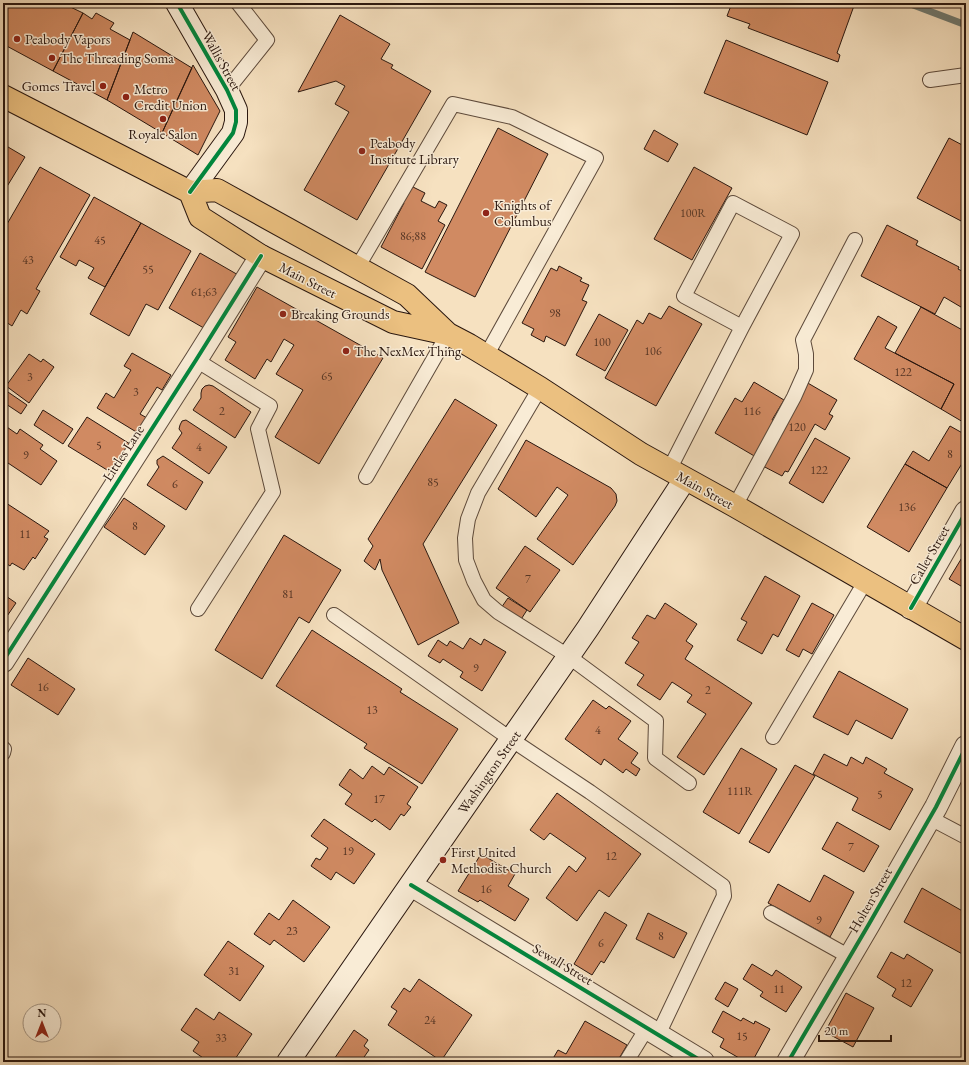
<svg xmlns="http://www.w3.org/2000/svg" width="969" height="1065" viewBox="0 0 969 1065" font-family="'EB Garamond',serif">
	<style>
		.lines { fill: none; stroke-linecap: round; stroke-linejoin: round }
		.stream { stroke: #6f7b73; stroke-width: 7 }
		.building { fill: #d08a62; stroke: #2a170f }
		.lane-casing { stroke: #5d4a3b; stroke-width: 16 }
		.street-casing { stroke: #5d4a3b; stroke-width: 24 }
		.secondary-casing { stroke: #2a170f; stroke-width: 24 }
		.primary-casing { stroke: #2a170f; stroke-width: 24 }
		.lane { stroke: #f9ecd6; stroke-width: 14 }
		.street { stroke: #f9ecd6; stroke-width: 22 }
		.secondary { stroke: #f9ecd6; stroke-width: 22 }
		.primary { stroke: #ebc080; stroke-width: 22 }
		.cycleway-casing { stroke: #f9ecd6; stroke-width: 6 }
		.cycleway { stroke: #00873e; stroke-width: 4 }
		.poi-dot { fill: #8f2418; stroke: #f9ecd6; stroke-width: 1.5 }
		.labels { text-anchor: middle; stroke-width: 3; stroke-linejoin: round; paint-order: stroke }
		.number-label { font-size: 12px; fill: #543424 }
		.poi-label { font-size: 14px; fill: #2a170f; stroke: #f9ecd6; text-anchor: start }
		.street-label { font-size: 14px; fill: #2a170f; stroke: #f9ecd6 }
	</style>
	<rect width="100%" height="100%" fill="#f6e1c0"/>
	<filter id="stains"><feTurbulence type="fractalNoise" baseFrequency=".005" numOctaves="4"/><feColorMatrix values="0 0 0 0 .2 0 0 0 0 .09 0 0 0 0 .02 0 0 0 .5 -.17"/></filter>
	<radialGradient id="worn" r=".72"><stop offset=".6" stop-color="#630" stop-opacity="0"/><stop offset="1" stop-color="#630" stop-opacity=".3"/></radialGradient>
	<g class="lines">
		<!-- stream -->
		<path class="stream" d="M908,3L966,25"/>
	</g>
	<!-- building -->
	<path class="building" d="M3,3H62L83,13L53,71L3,44Z
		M732,3H748L751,4V3H855L837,53L840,55L838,62L748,28L750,24L727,16Z
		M83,13L92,19L96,13L114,23L110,29L130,40L107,100L53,71Z
		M340,15L390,44L381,59L393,65L391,68L431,91L357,220L304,190L349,112L335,104L345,86L336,81L298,92Z
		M133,32L192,68L162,133L107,100Z
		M726,40L828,82L807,135L704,93Z
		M193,65L220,111L198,155L162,133Z
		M498,128L548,154L475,297L425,272Z
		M654,130L678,144L668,162L644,149Z
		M949,138L966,147V217L963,222L917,198Z
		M3,144L25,157L3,193Z
		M40,167L90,195L36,289L40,291L27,314L21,310L12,326L3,320V231Z
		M694,167L732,188L692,260L654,239Z
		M409,185L425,193L421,201L435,208L439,201L447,205L438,221L445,225L422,269L381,247L404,203L400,201Z
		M94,197L141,223L105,287L88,278L94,268L79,260L76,266L60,257Z
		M141,223L191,251L158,310L146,304L129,336L90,314Z
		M887,225L918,241L916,245L959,267L958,269L966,273V310L944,297L935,314L861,276Z
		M200,253L240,276L209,331L169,308Z
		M559,266L582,278L580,281L589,285L582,300L587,302L565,346L546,336L544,342L531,335L534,329L522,323L551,268L557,271Z
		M257,287L383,358L319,464L275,437L303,390L276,374L294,345L284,339L271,362L267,359L255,379L225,360L236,342L228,337Z
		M669,306L702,324L656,406L605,378L637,320L643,324L649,313L661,319Z
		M921,307L966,332V416L963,422L941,409L954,384L895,353Z
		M599,314L628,330L605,371L576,355Z
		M878,316L897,327L885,348L954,384L941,409L854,359Z
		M132,353L171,375L162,390L157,387L140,414L147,418L138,433L97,408L106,393L114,398L131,370L124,366Z
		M29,354L41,362L43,359L54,367L29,403L6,386Z
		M754,382L784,400L772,420L776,423L756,457L715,433L735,398L742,402Z
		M806,382L837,400L829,414L833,416L825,430L815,424L788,472L785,471L782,476L761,465Z
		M209,385L213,386L251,412L235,438L193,410L201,398V393L202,389L205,386Z
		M5,390L27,405L21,414L3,402V393Z
		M455,399L497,425L423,544L459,623L418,645L382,570L380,559L375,570L364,561L373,546L368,539Z
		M43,410L73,429L63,444L34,425Z
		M87,417L130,444L112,473L68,446Z
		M186,420L227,447L209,474L172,448L182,433L179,429L180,425L182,421Z
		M4,425L17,434L20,429L43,445L40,449L57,461L41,485L8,463L5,468L3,467V427Z
		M950,426L966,435V457L947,488L905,464L913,451L929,461Z
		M815,438L850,458L823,503L789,483Z
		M526,440L611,488L616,494L617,501L615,506L573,565L537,539L568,495L557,487L536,517L498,489Z
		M163,456L203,482L186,510L147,485L159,467L157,464V460Z
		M905,464L947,488L909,552L867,527Z
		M124,498L165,526L145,555L104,527Z
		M3,501L49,531L44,537L48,539L35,559L33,557L24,570L12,563L10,566L3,561Z
		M284,535L341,570L309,623L299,617L262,679L215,650Z
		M525,546L560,570L530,612L496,588Z
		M966,551V589L949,579Z
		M765,576L800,596L778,637L773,634L762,654L737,640L747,622L741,619Z
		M3,594L16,603L3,622Z
		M508,598L527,610L520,621L501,608Z
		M665,603L697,624L686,641L693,646L685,659L752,703L704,775L677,757L706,714L687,702L692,695L672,682L660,700L637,685L644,675L625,663L639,642L632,638L647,615L655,619Z
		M812,603L834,615L812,654L803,649L799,657L786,650Z
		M312,630L402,689L400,692L458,729L422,784L364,748L367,744L276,686Z
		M470,638L481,645L484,639L506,652L482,691L460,677L463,672L443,659L440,663L428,656L438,640L447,646L450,641L463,649Z
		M28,658L75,689L58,715L11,685Z
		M839,671L908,709L892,739L856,720L848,735L813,717Z
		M593,700L606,709L609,706L631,721L618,739L638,753L631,763L640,769L636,776L626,769L623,773L604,759L601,765L565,739Z
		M741,748L777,769L739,834L703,812Z
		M824,754L847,766L851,757L863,764L866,757L887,769L884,773L913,789L890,830L852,810L858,798L813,774Z
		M795,765L815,776L769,853L749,842Z
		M372,766L384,775L389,767L418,787L407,804L411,807L404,816L401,814L390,830L375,819L372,822L345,804L352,794L339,785L350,769L363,779Z
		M557,793L641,854L609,897L599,890L577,921L546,898L569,866L576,872L586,858L550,833L544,840L530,830Z
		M324,819L375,854L354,884L336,872L331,880L311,866L316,858L320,860L328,848L311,836Z
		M837,822L879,846L864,872L822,849Z
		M481,854L515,874L508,886L529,899L515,921L480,900L478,902L458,891Z
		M824,875L854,892L830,937L768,903L778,884L810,902Z
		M922,888L966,913V956L904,922Z
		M293,900L330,927L304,962L274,940L270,945L254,934L269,913L279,920Z
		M605,912L627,925L604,963L601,961L592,975L574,964Z
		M648,913L687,933L674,958L636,939Z
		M228,941L264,966L240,1001L204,975Z
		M891,952L904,959L907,954L933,970L911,1007L892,996L896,989L877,977Z
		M752,964L772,976L776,970L802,987L786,1012L760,996L763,992L743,979Z
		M419,979L472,1015L441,1061L388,1025L397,1011L391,1007L404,988L410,992Z
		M725,982L738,989L728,1007L715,999Z
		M846,993L874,1008L853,1047L825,1032Z
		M196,1008L214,1020L219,1012L252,1034L233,1062H209L193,1051L199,1042L181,1030Z
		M723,1011L741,1021L743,1018L754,1024L755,1021L770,1029L752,1062H746L720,1047L724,1039L712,1032Z
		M585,1021L627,1045L617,1062H551L558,1050L566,1054Z
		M354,1030L368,1040L364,1046L369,1050L362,1060L366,1062H332Z"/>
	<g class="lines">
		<defs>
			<path id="lane" d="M930,80L966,75
				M227,90L267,40L238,3
				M357,268L453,104L512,117L596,158L486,356
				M196,360L270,406L258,429L273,492L198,609
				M540,388L478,493L468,519L465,538L466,560L474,581L484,600L498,612L568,656L656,721L655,758L689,783
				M669,470L742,327L792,234L733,203L684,296L742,327
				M366,477L448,334
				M735,506L794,397L806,370V354L803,340L855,240
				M334,615L512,740L590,792L723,886L724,896L658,1035
				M773,737L865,582
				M3,753L4,749
				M930,818L966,837
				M771,913L850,957
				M626,1062L647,1028"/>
			<path id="street" d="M911,608L966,512
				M3,661L196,360L261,256
				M411,885L703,1062
				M788,1062L869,924L936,807L966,747"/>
			<path id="secondary" d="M177,3L227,90L236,110V122L233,133L190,192
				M288,1062L588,628L685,479"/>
			<path id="primary" d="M3,96L190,192L217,190L407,295L448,334L469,345L540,388L641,454L735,506L966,639
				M190,192L200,217L261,256L393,322L448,334"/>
		</defs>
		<!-- lane casing -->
		<use href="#lane" class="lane-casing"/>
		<!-- street casing -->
		<use href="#street" class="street-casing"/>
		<!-- secondary casing -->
		<use href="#secondary" class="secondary-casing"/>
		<!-- primary casing -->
		<use href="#primary" class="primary-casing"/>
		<!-- lane -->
		<use href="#lane" class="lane"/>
		<!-- street -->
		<use href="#street" class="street"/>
		<!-- secondary -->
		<use href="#secondary" class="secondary"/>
		<!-- primary -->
		<use href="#primary" class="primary"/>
		<defs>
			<path id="cycleway" d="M177,3L227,90L236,110V122L233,133L190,192
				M911,608L966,512
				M3,661L196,360L261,256
				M411,885L703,1062
				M788,1062L869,924L936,807L966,747"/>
		</defs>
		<!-- cycleway casing -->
		<use href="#cycleway" class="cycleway-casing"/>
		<!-- cycleway -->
		<use href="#cycleway" class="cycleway"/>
	</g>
	<!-- markers -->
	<g class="poi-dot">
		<circle cx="17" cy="39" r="4"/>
		<circle cx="52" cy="58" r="4"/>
		<circle cx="103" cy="86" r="4"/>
		<circle cx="126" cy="97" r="4"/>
		<circle cx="163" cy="119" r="4"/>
		<circle cx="362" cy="151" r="4"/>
		<circle cx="486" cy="213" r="4"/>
		<circle cx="283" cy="314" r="4"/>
		<circle cx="346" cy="351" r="4"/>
		<circle cx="443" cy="860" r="4"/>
	</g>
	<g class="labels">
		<!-- number labels -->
		<g class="number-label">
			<text x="693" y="217">100R</text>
			<text x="413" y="240">86;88</text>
			<text x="100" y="244">45</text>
			<text x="28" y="264">43</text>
			<text x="148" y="273">55</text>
			<text x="204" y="296">61;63</text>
			<text x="555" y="317">98</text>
			<text x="602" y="346">100</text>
			<text x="653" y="355">106</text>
			<text x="903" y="376">122</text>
			<text x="327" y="380">65</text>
			<text x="30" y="381">3</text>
			<text x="136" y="396">3</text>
			<text x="222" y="415">2</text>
			<text x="752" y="415">116</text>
			<text x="797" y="431">120</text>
			<text x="99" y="449">5</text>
			<text x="199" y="451">4</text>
			<text x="950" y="458">8</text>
			<text x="26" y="459">9</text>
			<text x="819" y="474">122</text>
			<text x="433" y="486">85</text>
			<text x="175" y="488">6</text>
			<text x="907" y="511">136</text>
			<text x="135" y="530">8</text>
			<text x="25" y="538">11</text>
			<text x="528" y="583">7</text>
			<text x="288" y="598">81</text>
			<text x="476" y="672">9</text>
			<text x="43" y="691">16</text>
			<text x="708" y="694">2</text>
			<text x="372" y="714">13</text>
			<text x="598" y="734">4</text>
			<text x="740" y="795">111R</text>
			<text x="880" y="798">5</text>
			<text x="379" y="803">17</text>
			<text x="851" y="851">7</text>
			<text x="348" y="855">19</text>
			<text x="611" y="860">12</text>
			<text x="486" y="893">16</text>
			<text x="819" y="924">9</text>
			<text x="292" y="935">23</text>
			<text x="661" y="940">8</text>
			<text x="601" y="947">6</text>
			<text x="234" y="975">31</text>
			<text x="906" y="987">12</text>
			<text x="779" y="993">11</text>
			<text x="430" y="1024">24</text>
			<text x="742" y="1040">15</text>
			<text x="221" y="1042">33</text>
		</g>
		<!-- poi labels -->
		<g class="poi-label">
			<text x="25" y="44">Peabody Vapors</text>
			<text x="60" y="63">The Threading Soma</text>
			<text x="95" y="91" text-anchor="end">Gomes Travel</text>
			<text x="134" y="94">Metro<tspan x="134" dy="16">Credit Union</tspan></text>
			<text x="163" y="139" text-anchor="middle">Royale Salon</text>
			<text x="370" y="148">Peabody<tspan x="370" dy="16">Institute Library</tspan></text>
			<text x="494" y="210">Knights of<tspan x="494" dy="16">Columbus</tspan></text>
			<text x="291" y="319">Breaking Grounds</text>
			<text x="354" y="356">The NexMex Thing</text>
			<text x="451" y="857">First United<tspan x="451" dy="16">Methodist Church</tspan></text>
		</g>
		<!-- street labels -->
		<g class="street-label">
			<text transform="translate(222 61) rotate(61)" y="5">Wallis Street</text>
			<text transform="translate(308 280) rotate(27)" y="5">Main Street</text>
			<text transform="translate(123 453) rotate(-57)" y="5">Littles Lane</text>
			<text transform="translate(705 490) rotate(29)" y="5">Main Street</text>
			<text transform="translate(929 555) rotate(-60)" y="5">Caller Street</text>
			<text transform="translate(489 772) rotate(-55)" y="5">Washington Street</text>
			<text transform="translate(870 900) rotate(-60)" y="5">Holten Street</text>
			<text transform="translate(563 964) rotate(31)" y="5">Sewall Street</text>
		</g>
	</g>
	<!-- margin -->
	<rect width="969" height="1065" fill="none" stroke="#f6e1c0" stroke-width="16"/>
	<rect x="4" y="4" width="961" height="1057" fill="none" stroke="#2a170f" stroke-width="2"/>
	<rect x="8" y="8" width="953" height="1049" fill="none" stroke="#2a170f"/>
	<!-- north arrow -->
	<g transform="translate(42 1023)"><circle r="19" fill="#f9ecd6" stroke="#a69786"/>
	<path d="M0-3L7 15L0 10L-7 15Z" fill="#8f2418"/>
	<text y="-6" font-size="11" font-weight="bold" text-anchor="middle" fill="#2a170f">N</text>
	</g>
	<!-- scale -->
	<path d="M819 1035v6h72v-6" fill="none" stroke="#2a170f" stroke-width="2"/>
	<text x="825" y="1035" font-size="12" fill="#2a170f" stroke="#f9ecd6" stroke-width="3" paint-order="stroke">20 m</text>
	<rect width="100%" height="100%" filter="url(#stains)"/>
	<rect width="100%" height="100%" fill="url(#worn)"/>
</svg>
